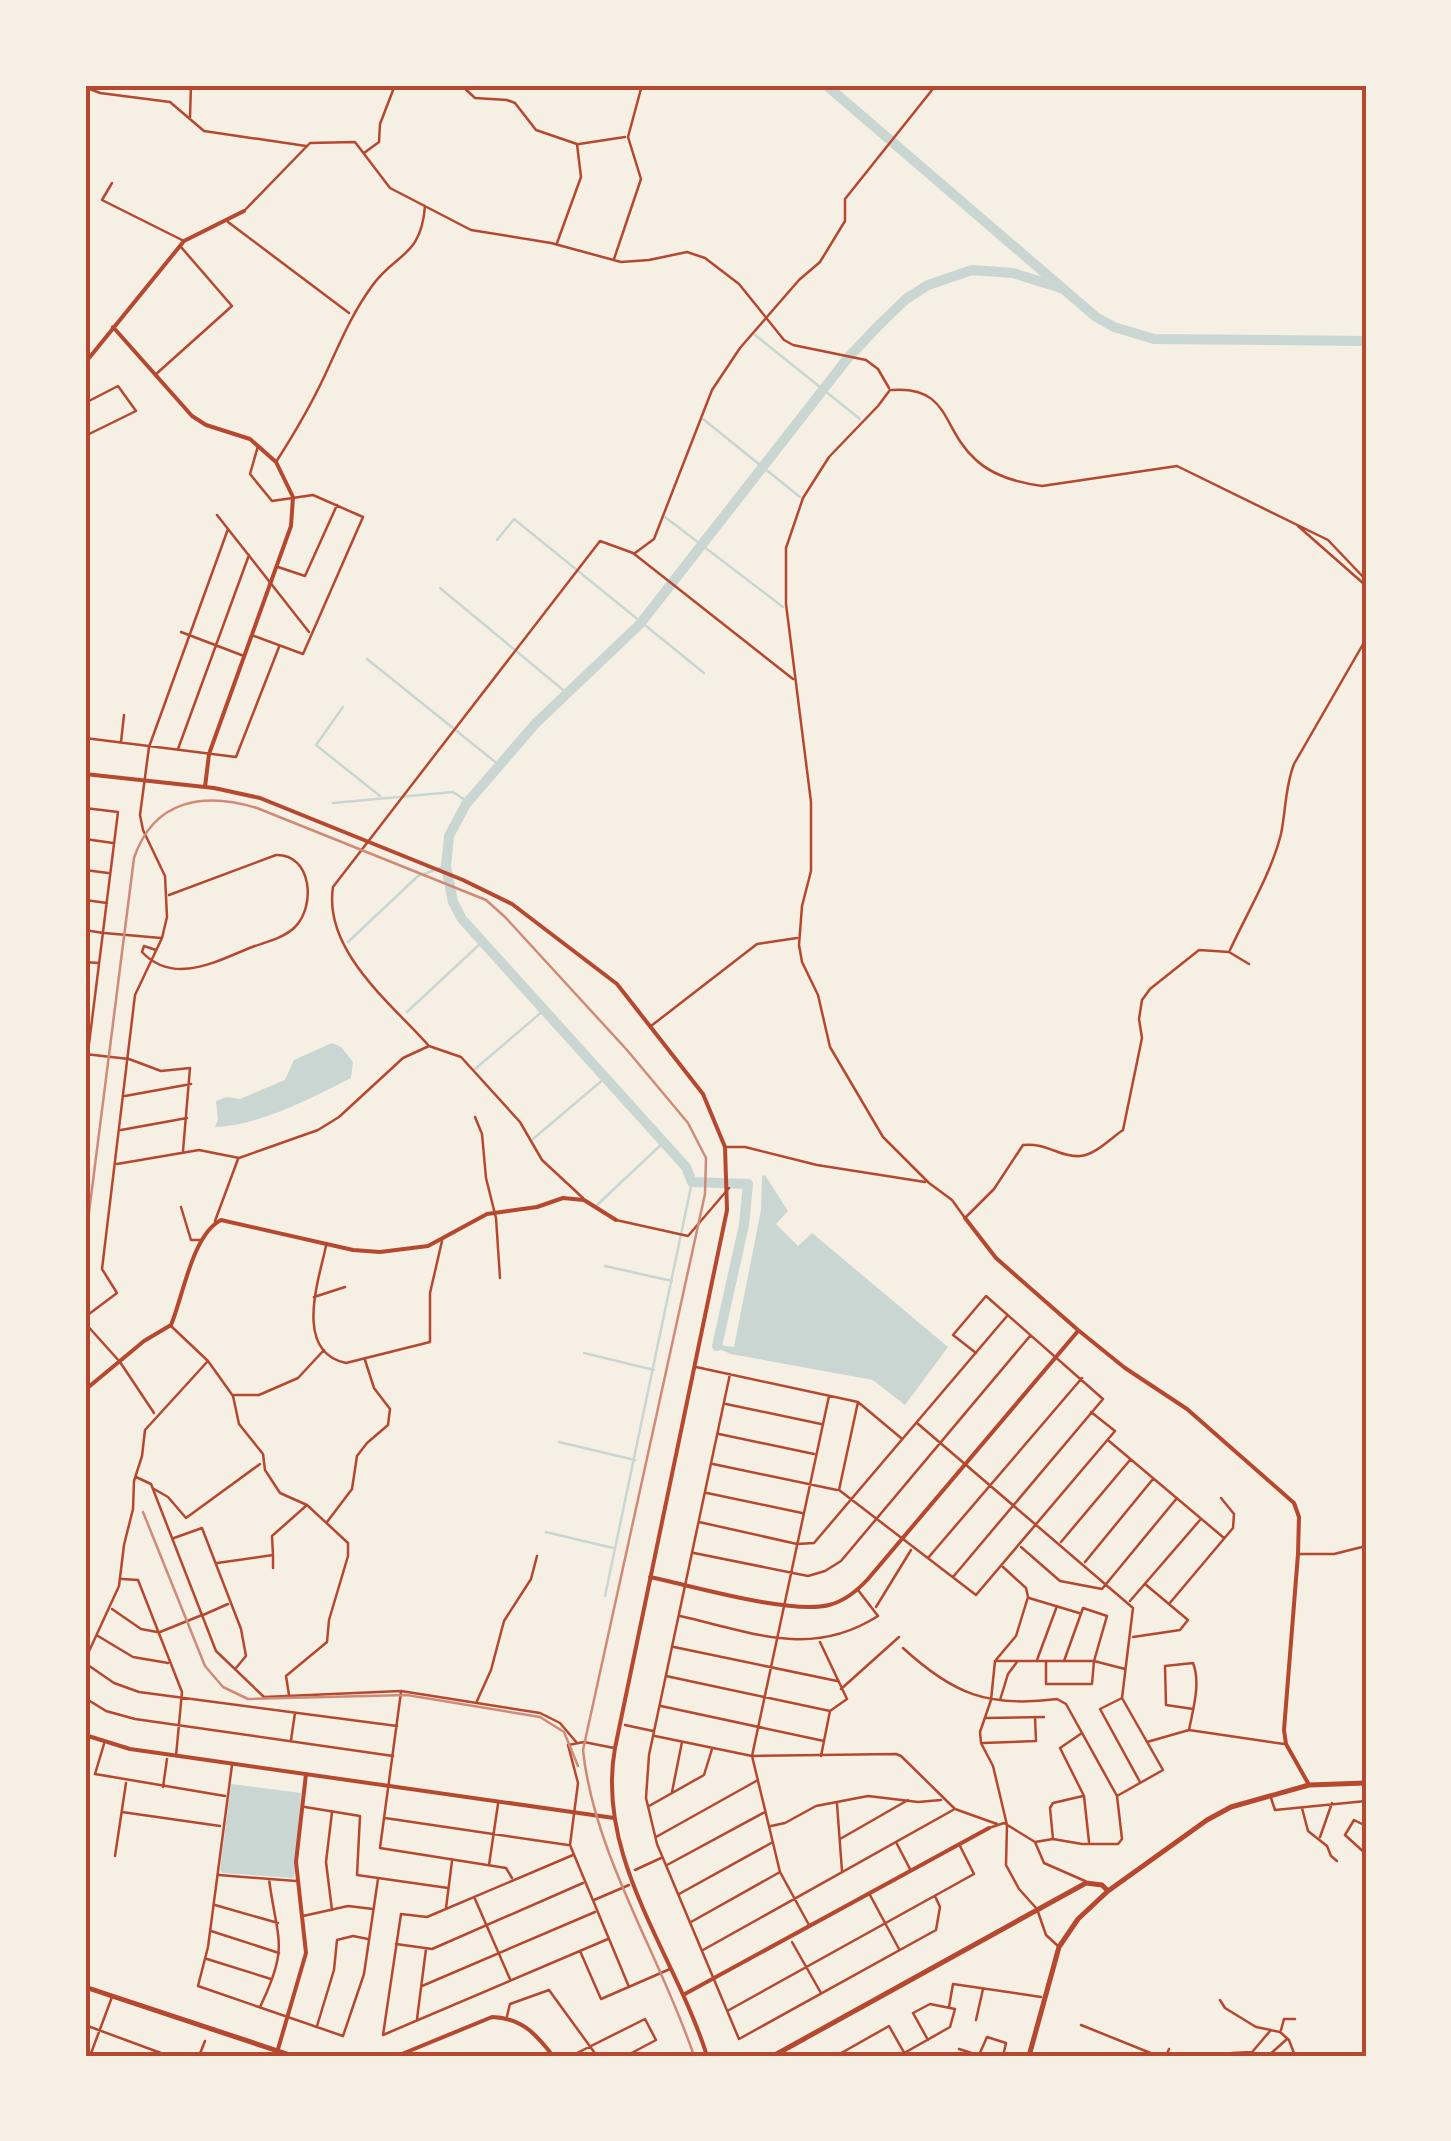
<svg xmlns="http://www.w3.org/2000/svg" width="1451" height="2141" viewBox="0 0 1451 2141" font-family="'Varela Round',sans-serif">
	<style>
		.water { fill: #c9d6d2 }
		.lines { fill: none; stroke-linecap: round; stroke-linejoin: round }
		.stream { stroke: #c9d6d2; stroke-width: 2.5 }
		.river { stroke: #c9d6d2; stroke-width: 10 }
		.pedestrian { stroke: #b5482f; stroke-width: 2.5 }
		.minor { stroke: #b5482f; stroke-width: 2.5 }
		.tertiary { stroke: #b5482f; stroke-width: 4 }
		.trunk { stroke: #b5482f; stroke-width: 5 }
		.tram { stroke: #cf8b77; stroke-width: 2.5 }
		.neatline { fill: none; stroke: #b5482f; stroke-width: 4 }
	</style>
	<rect width="100%" height="100%" fill="#f6efe4"/>
	<!-- water -->
	<path class="water" d="M332,1043L341,1047L353,1062L351,1078C309,1099 261,1125 215,1127L218,1120L216,1101L227,1097L240,1099L285,1080L294,1060Z
		M765,1175L788,1211L776,1224L798,1246L812,1233L948,1347L905,1405L873,1380L731,1354L719,1349V1345L734,1347L761,1210L762,1176Z
		M231,1784L301,1793L294,1878L223,1873L220,1870Z"/>
	<g class="lines">
		<!-- stream -->
		<path class="stream" d="M755,335L860,419
			M703,419L800,497
			M665,517L783,607
			M497,540L514,519L704,673
			M440,588L568,694
			M367,659L499,765
			M343,707L316,745L380,796
			M333,803L453,792L468,802
			M348,942L418,876L446,866
			M407,1012L482,942
			M475,1069L544,1010
			M533,1139L605,1078
			M597,1205L664,1142
			M605,1266L672,1281
			M584,1353L654,1370
			M559,1442L635,1460
			M546,1532L613,1548
			M605,1596L692,1182"/>
		<!-- river -->
		<path class="river" d="M826,85L1096,317L1114,327L1154,339L1366,341
			M717,1346L744,1225L748,1184L692,1182L686,1167L462,919L453,902L446,866L449,836L466,804L536,723L640,624L847,359L877,327L906,299L928,285L972,270L1013,273L1061,288"/>
		<!-- pedestrian -->
		<path class="pedestrian" d="M104,933L161,938
			M160,1632L202,1615"/>
		<!-- minor -->
		<path class="minor" d="M461,85L475,98L507,100L515,103L536,130L577,144L581,177L557,243
			M85,87L100,93L170,102L204,131L306,146
			M190,117L191,85
			M579,144L625,137
			M364,153L379,142L380,124L395,85
			M112,183L102,200L184,241
			M244,211L310,143L355,142L390,188L471,230L551,243L621,262L649,260L687,252L705,258L739,284L784,340L793,345L866,360L878,369L889,388
			M228,222L349,313
			M614,259L641,179L628,137L642,85
			M155,375L232,306L181,247
			M890,390L878,406L829,457L803,498L786,548V604L811,802V871L802,906L799,945L802,962L818,995L830,1047L883,1137L929,1183L952,1200L965,1218L994,1189L1023,1145C1046,1142 1061,1158 1080,1156C1095,1155 1111,1138 1123,1130L1142,1038L1139,1019L1142,1000L1150,989L1199,950L1229,952L1249,964
			M892,390C951,386 941,429 976,460C993,476 1020,483 1042,486L1177,466L1328,540L1366,580
			M85,403L118,386L136,411L85,436
			M276,462C294,434 311,405 325,375C340,343 351,315 372,286C395,253 421,258 425,206
			M217,515L309,632
			M1298,526L1364,584L1366,590
			M635,553L654,539L712,390L740,348L799,280L820,262L845,221V199L936,85
			M278,567L305,576L337,505
			M181,632L244,656
			M254,636L303,654L363,517L313,495L272,501L250,474L258,446
			M85,738L236,757L279,647
			M121,742L124,715
			M178,749L249,555
			M85,808L118,812L85,1076
			M85,839L113,843
			M85,870L108,873
			M85,900L107,903
			M85,930L103,933
			M156,950L144,946L142,952C174,986 217,961 252,947C266,942 284,938 295,927C316,906 312,854 276,855L169,895
			M1230,950C1247,913 1271,874 1281,834C1286,810 1285,787 1294,764L1366,639
			M85,962L98,963
			M651,1026L757,944L797,938
			M429,1046C392,1004 323,951 333,887L600,541L633,553L793,679
			M85,1054L129,1059L161,1071L190,1068L183,1151
			M125,1096L191,1084
			M475,1117L482,1134L486,1178L496,1218L500,1278
			M121,1130L187,1118
			M727,1147H745L817,1165L925,1182
			M117,1164L199,1150L239,1158L318,1130L339,1117L403,1058L429,1046L461,1057L520,1122L542,1160L583,1198
			M181,1207L191,1240H200
			M616,1220L688,1236L729,1188
			M215,1221L238,1159
			M326,1246C319,1279 293,1352 346,1363L430,1342V1293L442,1241
			M314,1297L345,1287
			M85,1317L117,1293L102,1269L135,995L162,938L167,917L165,876L143,830L140,815L149,747L228,529
			M85,1323L120,1362L154,1413
			M171,1326L208,1361L233,1396L239,1424L263,1454L265,1470L280,1493L307,1505L348,1543V1556L329,1620L327,1642L286,1676L289,1695
			M696,1367L858,1402L901,1438
			M730,1374L649,1755L646,1798L657,1844L739,2039L936,1930L940,1907L935,1896
			M234,1395H259L298,1378L324,1350
			M858,1402L839,1490L976,1595L1115,1431L1091,1412
			M726,1404L821,1424
			M917,1423L1133,1608L1122,1698L1163,1770L1117,1796
			M719,1434L814,1454
			M1109,1441L1224,1538
			M713,1464L837,1490
			M136,1477L151,1484L216,1651L264,1697L401,1691L540,1713L560,1723L577,1743
			M154,1489L168,1497L186,1518L260,1464
			M707,1493L802,1513
			M327,1522L352,1489L357,1456L367,1443L388,1425L390,1409L374,1388L365,1360
			M699,1522L797,1544L814,1543L1007,1316
			M174,1538L202,1528L241,1629L246,1656L236,1668
			M1061,1542L1130,1460
			M1021,1547L1060,1581L1102,1589L1177,1498
			M694,1553L808,1576L825,1571L841,1561L1030,1336
			M1299,1554H1334L1366,1546
			M273,1555V1568
			M928,1558L1082,1378
			M1085,1562L1153,1479
			M217,1563L273,1555L272,1536L307,1505
			M1003,1567L1026,1588L1028,1597L1016,1636L995,1661L991,1700L980,1732L981,1743L993,1766L1007,1825L1006,1865L1019,1889L1037,1909L1046,1935L1058,1946
			M953,1577L1103,1399L986,1296L953,1335L976,1353
			M122,1579L138,1580L182,1692L176,1756
			M1029,1598L1079,1613
			M1130,1601L1200,1520
			M1169,1604L1233,1528L1234,1514L1221,1498
			M876,1607L911,1550
			M112,1609L141,1629L157,1632
			M203,1615L228,1604
			M680,1616C751,1632 811,1659 878,1616L858,1590
			M98,1636L133,1657L168,1663
			M1133,1637L1180,1630L1188,1620L1145,1584
			M820,1642L847,1699L830,1711L821,1756
			M674,1647L837,1681
			M903,1648C953,1694 988,1708 1057,1699L1066,1704L1117,1796L1122,1839L1118,1844H1082L1053,1839L1035,1842
			M85,1660L119,1586L124,1545L133,1509L134,1481L142,1456L145,1430L207,1362
			M1037,1660L1057,1606
			M995,1661H1094L1125,1669
			M1046,1661V1684H1092L1094,1661L1107,1616L1083,1608L1064,1661
			M85,1663L114,1683L139,1692L397,1726
			M666,1676L830,1711
			M841,1689L899,1637
			M401,1692L380,1848L506,1868L512,1878
			M85,1698L106,1711L135,1719L393,1756
			M1122,1698L1100,1709L1140,1782
			M1000,1700L1008,1674L1017,1662
			M477,1701L491,1670L504,1621L531,1579L537,1556
			M661,1706L824,1741
			M986,1718L1044,1717
			M625,1725L653,1731
			M1189,1730C1193,1709 1201,1683 1193,1663L1165,1666L1166,1705L1193,1709
			M1082,1733L1060,1748L1084,1796L1089,1842
			M655,1736L752,1756L896,1754L901,1756L955,1809L997,1824
			M291,1740L295,1713
			M1147,1742L1189,1730L1284,1744
			M983,1743L1036,1741L1035,1717
			M104,1744L95,1774L225,1796
			M614,1748L584,1742L568,1745L578,1783L570,1845L629,1987
			M232,1765L208,1947L198,1986L343,2036L364,1974L378,1879
			M163,1787L167,1759
			M672,1792L682,1742
			M1271,1798L1275,1810L1366,1801
			M837,1804L842,1871
			M649,1806L704,1775L712,1749
			M305,1807L360,1816L357,1875L448,1888
			M1302,1808L1308,1831L1327,1846L1331,1856L1337,1861
			M122,1812L220,1826
			M332,1812L326,1862L332,1910
			M385,1818L568,1845
			M771,1826L785,1823L816,1806L868,1796L918,1802L941,1800
			M1366,1826L1354,1820L1345,1835L1366,1854
			M989,1828L1004,1823L1035,1842L1044,1863L1085,1881
			M656,1837L758,1780
			M1320,1837L1332,1803
			M840,1839L908,1800
			M1053,1839L1050,1808L1053,1803L1083,1796
			M897,1844L910,1869
			M573,1855L427,1917L401,1914L383,2035L608,1939
			M115,1856L126,1783
			M489,1865L498,1804
			M667,1865L765,1812
			M635,1870L661,1858
			M219,1875L296,1881
			M679,1894L773,1842
			M870,1895L899,1949
			M475,1899L510,1979
			M594,1900L629,1885
			M215,1905L278,1923
			M446,1908L452,1861
			M303,1916L348,1906L373,1909
			M691,1922L780,1872
			M809,1925L780,1872L752,1756L829,1396
			M211,1931L279,1953
			M792,1942L821,1993
			M396,1944L432,1949L583,1883
			M703,1950L953,1810
			M580,1951L601,1999L670,1969
			M207,1959L271,1979
			M422,1986L595,1912
			M1220,2000L1225,2008L1256,2027L1280,2032L1289,2040L1295,2056
			M260,2007C290,1945 277,1941 269,1879
			M949,2007L953,1984L1041,1997
			M729,2010L974,1874L960,1846
			M507,2016L510,2004L549,1990L597,2056
			M417,2019L426,1949
			M976,2020L983,1989
			M85,2025L169,2056
			M1081,2025L1158,2056
			M317,2026L334,1970L337,1940L353,1936L368,1939
			M1281,2030L1284,2019H1295
			M959,2049L981,2056
			M1253,2051L1270,2031
			M979,2055L987,2037L1006,2043L1003,2056
			M90,2056L112,1997
			M199,2056L205,2041
			M571,2056L645,2019L656,2040L626,2056
			M836,2056L889,2026L906,2056
			M899,2056L950,2027L955,2009L930,2004L913,2013L928,2040
			M1166,2056L1169,2049
			M1232,2056V2053L1252,2052V2056
			M1268,2056L1287,2039"/>
		<!-- tertiary -->
		<path class="tertiary" d="M113,327L192,416L206,425L250,439L276,462L293,497L291,526L209,754L205,787
			M85,363L184,241L244,211
			M85,774L214,788L260,798L463,880L512,904L617,984L703,1094L725,1147L727,1210L615,1748C595,1858 676,1956 707,2056
			M965,1218L996,1258L1078,1330L1125,1368L1187,1409L1294,1503L1299,1517L1298,1554L1284,1730L1286,1744L1308,1783
			M85,1390L144,1341L171,1325C183,1297 192,1235 221,1220L353,1250L380,1252L428,1246L487,1214L537,1207L563,1198L584,1200L616,1220
			M650,1577C693,1586 791,1615 829,1605C845,1601 857,1591 868,1579L1078,1331
			M85,1735L130,1749L614,1818
			M683,1995L989,1828
			M276,2056L306,1953L296,1862L306,1774
			M397,2056L492,2017C522,2018 536,2034 553,2056"/>
		<!-- trunk -->
		<path class="trunk" d="M85,1987L293,2056
			M773,2056L1086,1883L1102,1885L1108,1891
			M1029,2056L1059,1947L1078,1919L1108,1891L1207,1820L1231,1807L1309,1785L1366,1783"/>
		<!-- tram -->
		<path class="tram" d="M85,1244L134,858C154,799 204,792 257,808L486,900L505,917L627,1050L688,1123L706,1158L705,1194L583,1750C594,1855 661,1957 694,2056
			M143,1512L205,1666L223,1687L248,1699L407,1695L540,1717L564,1732L578,1766"/>
	</g>
	<!-- border -->
	<rect width="1451" height="2141" fill="none" stroke="#f6efe4" stroke-width="175"/>
	<rect x="88" y="88" width="1276" height="1966" class="neatline"/>
</svg>
